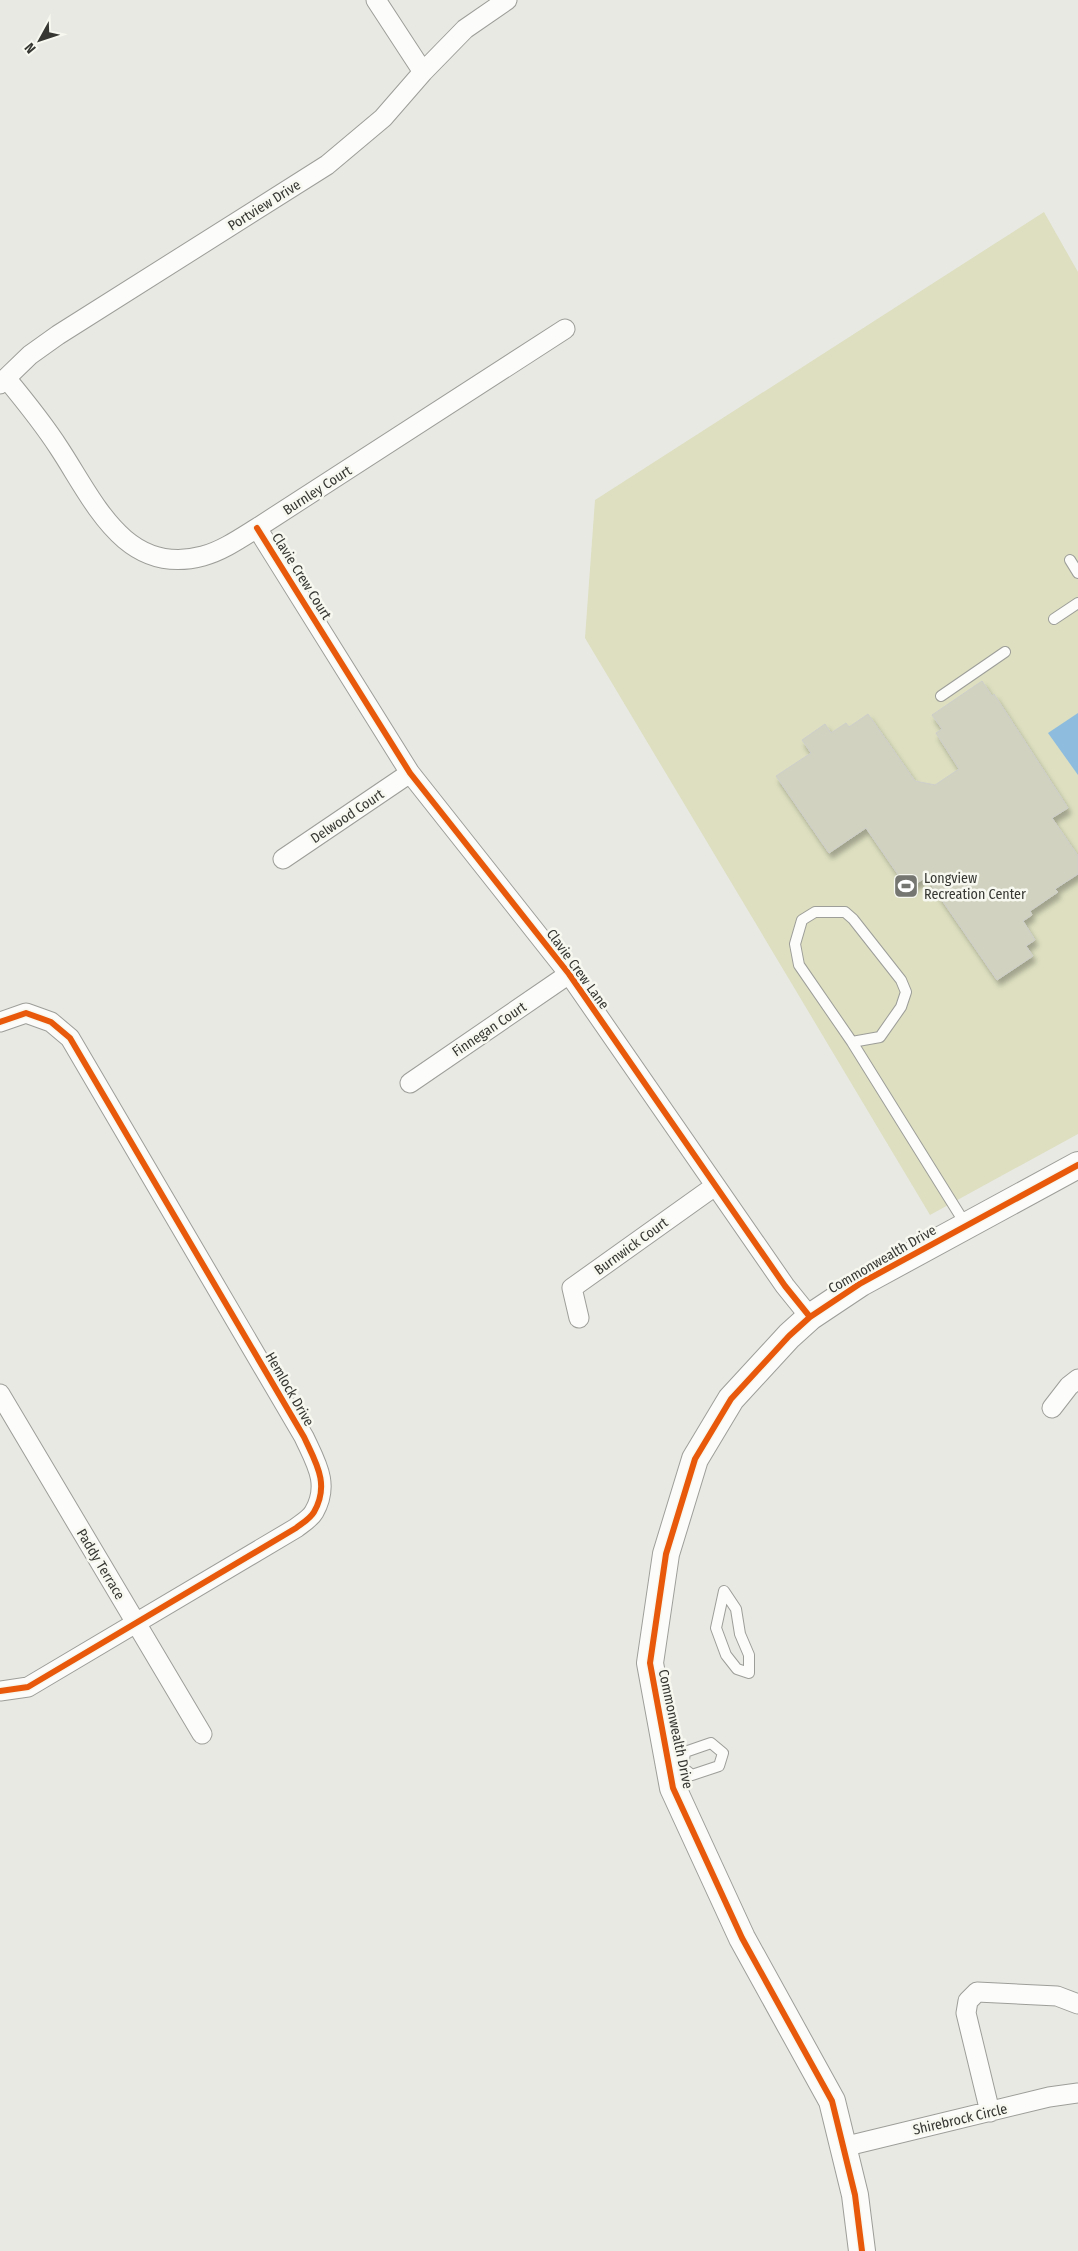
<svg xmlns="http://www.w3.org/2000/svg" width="1078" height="2251" viewBox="0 0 1078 2251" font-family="'Fira Sans Condensed',sans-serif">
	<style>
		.green { fill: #dddfc0 }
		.water { fill: #8dbcdf }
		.building { fill: #d1d2c0; stroke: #cececa; filter: url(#shadow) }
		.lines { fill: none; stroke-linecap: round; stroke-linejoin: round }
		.lane-casing { stroke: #9d9d99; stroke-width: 12 }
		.street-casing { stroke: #9d9d99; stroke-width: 21 }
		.secondary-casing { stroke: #9d9d99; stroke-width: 28 }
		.lane { stroke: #fcfcfb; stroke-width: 10 }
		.street { stroke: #fcfcfb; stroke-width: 19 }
		.secondary { stroke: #fcfcfb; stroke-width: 26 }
		.cycleway-casing { stroke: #f7f8ef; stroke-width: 9 }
		.cycleway { stroke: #e8590c; stroke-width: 6 }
		.labels { text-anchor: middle; stroke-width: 5; stroke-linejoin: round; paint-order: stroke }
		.street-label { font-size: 14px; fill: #363733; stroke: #f7f8ef }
		.poi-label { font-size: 14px; fill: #363733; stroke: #f7f8ef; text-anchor: start }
	</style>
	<defs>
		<filter id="shadow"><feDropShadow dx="3" dy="5.5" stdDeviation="2.5" flood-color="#0004"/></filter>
	</defs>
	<rect width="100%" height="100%" fill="#e9e9e4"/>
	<!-- green -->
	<path class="green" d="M1044,212L1078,272V1134L930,1215L585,638L595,500Z"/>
	<!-- water -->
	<path class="water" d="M1078,713V775L1048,733Z"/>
	<!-- building -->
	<path class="building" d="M982,681L992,696L994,694L1068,808L1052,818L1078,856V874L1055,889L1058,892L1030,911L1032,915L1023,921L1035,940L1026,946L1033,956L997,980L926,877L908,889L866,828L829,853L776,776L811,753L802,740L825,724L831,733L846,723L849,727L868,714L915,781L935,785L959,769L936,733L942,729L932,715Z"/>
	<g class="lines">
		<defs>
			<path id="lane" d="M1070,560L1078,573
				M1054,619L1078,603
				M941,696L1005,652
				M815,912H845L853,919L901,980L906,992L901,1007L880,1037L852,1042L799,965L795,944L802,920Z
				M852,1042L966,1225
				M724,1591L736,1609L740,1634L749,1655V1673L737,1669L726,1655L716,1628Z
				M711,1743L723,1753L719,1766L692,1775L683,1768L685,1752Z"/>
			<path id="street" d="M376,0L423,72
				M6,378C25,401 43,423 59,448C94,501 125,577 203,556C222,551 241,538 257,528L565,329
				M0,384L30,355L58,335L327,165L383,118L423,72L465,29L507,0
				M257,528L410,773L569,974L785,1286L810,1317
				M283,859L410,773
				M0,1022L26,1013L51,1022L70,1038L304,1437C316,1463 330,1484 314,1512C310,1519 301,1524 296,1528L28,1687L0,1691
				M410,1083L569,974
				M579,1318L572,1288L715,1186
				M0,1394L202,1734
				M1052,1408L1069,1386L1078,1379
				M990,2112L966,2013L968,2001L977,1992L1057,1996L1078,2004
				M843,2147L1049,2097L1078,2093"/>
			<path id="secondary" d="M862,2251L855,2195L832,2101L742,1938L673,1788L650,1663L666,1554L695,1459L731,1399L789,1336L810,1317L861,1283L1078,1165"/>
		</defs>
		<!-- lane casing -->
		<use href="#lane" class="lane-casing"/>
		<!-- street casing -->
		<use href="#street" class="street-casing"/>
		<!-- secondary casing -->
		<use href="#secondary" class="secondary-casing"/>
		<!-- lane -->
		<use href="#lane" class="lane"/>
		<!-- street -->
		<use href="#street" class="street"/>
		<!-- secondary -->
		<use href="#secondary" class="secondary"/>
		<defs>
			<path id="cycleway" d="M257,528L410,773L569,974L785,1286L810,1317
				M0,1022L26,1013L51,1022L70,1038L304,1437C316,1463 330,1484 314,1512C310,1519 301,1524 296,1528L28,1687L0,1691
				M862,2251L855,2195L832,2101L742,1938L673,1788L650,1663L666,1554L695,1459L731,1399L789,1336L810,1317L861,1283L1078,1165"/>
		</defs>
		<!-- cycleway casing -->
		<use href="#cycleway" class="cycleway-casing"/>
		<!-- cycleway -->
		<use href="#cycleway" class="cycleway"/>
	</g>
	<!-- icons -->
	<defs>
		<symbol id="stadium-square" viewBox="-11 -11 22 22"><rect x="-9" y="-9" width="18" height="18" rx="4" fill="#757571" stroke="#f7f8ef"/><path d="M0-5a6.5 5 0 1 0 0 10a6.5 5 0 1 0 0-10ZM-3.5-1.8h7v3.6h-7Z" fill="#fff"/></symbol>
	</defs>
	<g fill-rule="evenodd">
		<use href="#stadium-square" x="892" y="872" width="28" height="28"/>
	</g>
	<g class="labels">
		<!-- street labels -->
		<g class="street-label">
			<text transform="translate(264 205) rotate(-32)" y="5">Portview Drive</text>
			<text transform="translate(317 490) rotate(-33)" y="5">Burnley Court</text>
			<text transform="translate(302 576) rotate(58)" y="5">Clavie Crew Court</text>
			<text transform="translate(347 816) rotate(-34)" y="5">Delwood Court</text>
			<text transform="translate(578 969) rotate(54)" y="5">Clavie Crew Lane</text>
			<text transform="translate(489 1029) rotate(-34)" y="5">Finnegan Court</text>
			<text transform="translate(631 1246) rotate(-36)" y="5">Burnwick Court</text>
			<text transform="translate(882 1259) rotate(-30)" y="5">Commonwealth Drive</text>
			<text transform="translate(290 1389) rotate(60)" y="5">Hemlock Drive</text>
			<text transform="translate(101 1564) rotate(59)" y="5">Paddy Terrace</text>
			<text transform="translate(676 1729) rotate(78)" y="5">Commonwealth Drive</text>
			<text transform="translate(960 2119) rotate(-13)" y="5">Shirebrock Circle</text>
		</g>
		<!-- poi labels -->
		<g class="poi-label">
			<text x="924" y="883">Longview<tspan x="924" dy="16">Recreation Center</tspan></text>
		</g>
	</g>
	<!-- north arrow -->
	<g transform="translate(40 40) rotate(230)" stroke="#f7f8ef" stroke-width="4" paint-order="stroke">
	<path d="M0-4L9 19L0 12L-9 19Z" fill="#363733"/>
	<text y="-8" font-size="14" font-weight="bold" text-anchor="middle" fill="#363733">N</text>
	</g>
</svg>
